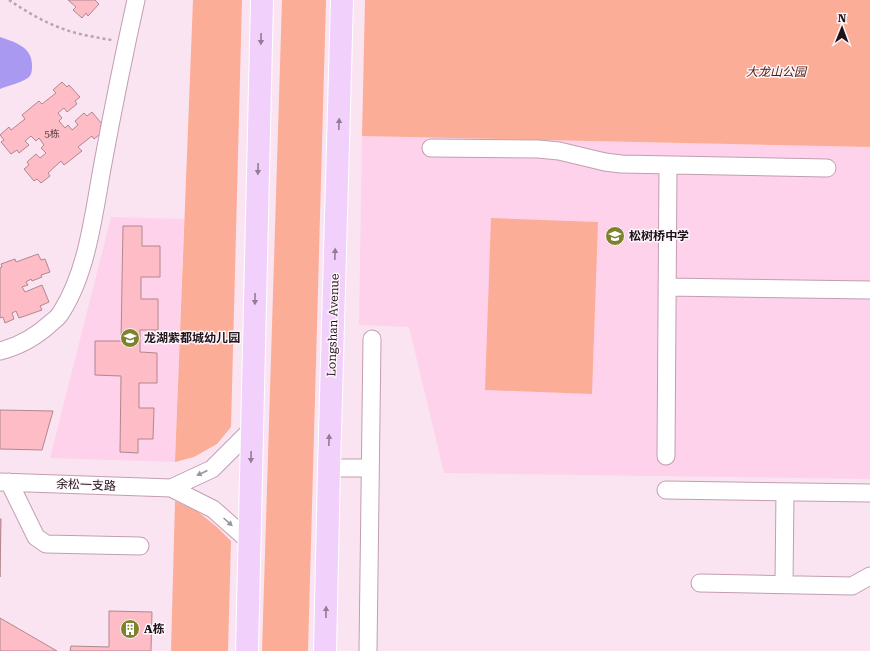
<svg xmlns="http://www.w3.org/2000/svg" width="870" height="651" viewBox="0 0 870 651" font-family="'Roboto Serif','Noto Sans SC',serif">
	<style>
		.built { fill: #fed2eb }
		.green { fill: #fcad98 }
		.water { fill: #a999f1 }
		.building { fill: #fdbcc6; stroke: #b0888e }
		.lines { fill: none; stroke-linecap: round; stroke-linejoin: round }
		.minor-casing { stroke: #c19eb1; stroke-width: 19 }
		.major-casing { stroke: #fff; stroke-width: 24 }
		.path { stroke: #b8a4b0; stroke-width: 2.5; stroke-dasharray: 3 3; stroke-linecap: butt }
		.minor { stroke: #fff; stroke-width: 17 }
		.major { stroke: #f1d1fb; stroke-width: 22 }
		.oneway { fill: #927c96 }
		.oneway2 { fill: #9a9598 }
		.labels { text-anchor: middle; stroke-width: 3; stroke-linejoin: round; paint-order: stroke }
		.number-label { font-size: 10px; fill: #563d45 }
		.park-label { font-size: 12px; font-style: italic; fill: #521506; stroke: #fef6fa }
		.poi-label { font-size: 12px; font-weight: bold; fill: #1f131a; stroke: #fef6fa; text-anchor: start }
		.street-label { font-size: 12px; fill: #1f131a; stroke: #fef6fa }
	</style>
	<rect width="100%" height="100%" fill="#fbe4f1"/>
	<!-- built -->
	<path class="built" d="M362,136L870,147V479L444,473L409,327L359,325Z
		M111,217L184,219L175,462L50,458Z"/>
	<!-- green -->
	<path class="green" d="M193,0H242L231,427L217,444L194,457L175,462Z
		M282,0H326L308,651H262Z
		M365,0H870V147L362,136Z
		M491,218L598,222L592,394L485,390Z
		M175,501L197,511L217,527L231,541L228,651H171Z"/>
	<!-- water -->
	<path class="water" d="M0,37C15,42 32,47 32,65C32,70 32,74 29,77C24,82 7,86 0,89Z"/>
	<!-- building -->
	<path class="building" d="M68,0H95L99,4L88,16L86,13L82,18L73,10L76,7Z
		M62,82L67,87L69,85L80,97L75,101L77,104L67,112L64,108L58,113L62,118L59,121L65,128L68,125L72,130L78,125L75,121L84,113L87,116L92,112L102,124L100,126L104,131L94,139L92,136L78,147L82,151L64,165L61,161L48,173L50,176L41,183L37,179L34,181L24,169L29,165L27,162L36,154L40,158L46,153L41,148L44,145L39,138L36,141L31,136L25,141L29,145L19,153L17,150L11,154L1,142L4,140L0,135L9,127L11,130L25,119L22,115L39,101L42,104L56,93L53,90Z
		M123,226H142V246H160V277H141V299H158V330H140V352L157,353V383H139V408H154L153,439H138V453L120,452L121,376L95,375V341H121Z
		M38,254L41,260L45,259L50,272L41,275L42,277L32,281L31,279L26,282L28,285L22,287L25,292L42,285L49,302L40,306L42,310L19,318L16,311L12,313L14,319L5,323L3,317L0,318V268L2,267L1,264L15,259L16,262Z
		M0,410L53,411L42,450L0,449Z
		M0,519H1L0,577Z
		M109,611L152,612L151,651H70L71,646L109,647Z
		M0,618L57,651H0Z"/>
	<g class="lines">
		<defs>
			<path id="minor" d="M431,148L538,149L559,151L605,162L621,164L827,168
				M667,287L870,290
				M0,351C20,346 37,336 52,322C56,319 60,315 62,311C88,270 94,211 103,163C113,109 124,54 136,0
				M666,456L668,166
				M329,468H370
				M0,482L171,488L213,509L249,541
				M9,482L36,537L46,544L140,546
				M171,488L212,469L252,429
				M666,490L870,493
				M700,583L852,586L870,576
				M784,584L785,492
				M368,651L372,339"/>
			<path id="major" d="M247,651L262,0
				M325,651L329,468L342,0"/>
		</defs>
		<!-- minor casing -->
		<use href="#minor" class="minor-casing"/>
		<!-- major casing -->
		<use href="#major" class="major-casing"/>
		<!-- path -->
		<path class="path" d="M9,0C24,10 40,20 58,27C75,34 94,37 112,40"/>
		<!-- minor -->
		<use href="#minor" class="minor"/>
		<!-- major -->
		<use href="#major" class="major"/>
	</g>
	<!-- one-way arrows -->
	<defs><path id="oneway-solid" d="M-6-.8H1V-3.2L6.5 0L1 3.2V.8H-6Z"/></defs>
	<g class="oneway">
		<use href="#oneway-solid" transform="translate(261 39) rotate(91)"/>
		<use href="#oneway-solid" transform="translate(339 124) rotate(-88)"/>
		<use href="#oneway-solid" transform="translate(258 169) rotate(91)"/>
		<use href="#oneway-solid" transform="translate(335 254) rotate(-88)"/>
		<use href="#oneway-solid" transform="translate(255 299) rotate(91)"/>
		<use href="#oneway-solid" transform="translate(329 440) rotate(-88)"/>
		<use href="#oneway-solid" transform="translate(251 457) rotate(91)"/>
		<use href="#oneway-solid" transform="translate(326 612) rotate(-89)"/>
	</g>
	<g class="oneway2">
		<use href="#oneway-solid" transform="translate(202 473) rotate(155)"/>
		<use href="#oneway-solid" transform="translate(228 522) rotate(42)"/>
	</g>
	<!-- icons -->
	<defs>
		<symbol id="school-disc" viewBox="-11 -11 22 22"><circle r="9.5" fill="#7d832d" stroke="#fef6fa"/><path d="M0-5L7-2L0 1L-7-2ZM-4 1L0 2.5L4 1V4Q0 6-4 4Z" fill="#fff"/></symbol>
		<symbol id="building-disc" viewBox="-11 -11 22 22"><circle r="9.5" fill="#7d832d" stroke="#fef6fa"/><path d="M-4-6H4V6H1V3H-1V6H-4ZM-2.5-4.3h1.7v1.8h-1.7ZM.8-4.3h1.7v1.8H.8ZM-2.5-1h1.7V.8h-1.7ZM.8-1h1.7V.8H.8Z" fill="#fff"/></symbol>
	</defs>
	<g fill-rule="evenodd">
		<use href="#school-disc" x="604" y="225" width="22" height="22"/>
		<use href="#school-disc" x="119" y="327" width="22" height="22"/>
		<use href="#building-disc" x="119" y="618" width="22" height="22"/>
	</g>
	<g class="labels">
		<!-- number labels -->
		<g class="number-label">
			<text x="52" y="137">5栋</text>
		</g>
		<!-- park labels -->
		<g class="park-label">
			<text x="776" y="76">大龙山公园</text>
		</g>
		<!-- poi labels -->
		<g class="poi-label">
			<text x="629" y="240">松树桥中学</text>
			<text x="144" y="342">龙湖紫都城幼儿园</text>
			<text x="144" y="633">A栋</text>
		</g>
		<!-- street labels -->
		<g class="street-label">
			<text transform="translate(333 325) rotate(-88)" y="4">Longshan Avenue</text>
			<text transform="translate(86 485) rotate(2)" y="4">余松一支路</text>
		</g>
	</g>
	<!-- north arrow -->
	<g transform="translate(842 28) rotate(1)" stroke="#fef6fa" stroke-width="3" paint-order="stroke">
	<path d="M0-3L7 15L0 10L-7 15Z" fill="#1f131a"/>
	<text y="-6" font-size="11" font-weight="bold" text-anchor="middle" fill="#1f131a">N</text>
	</g>
</svg>
